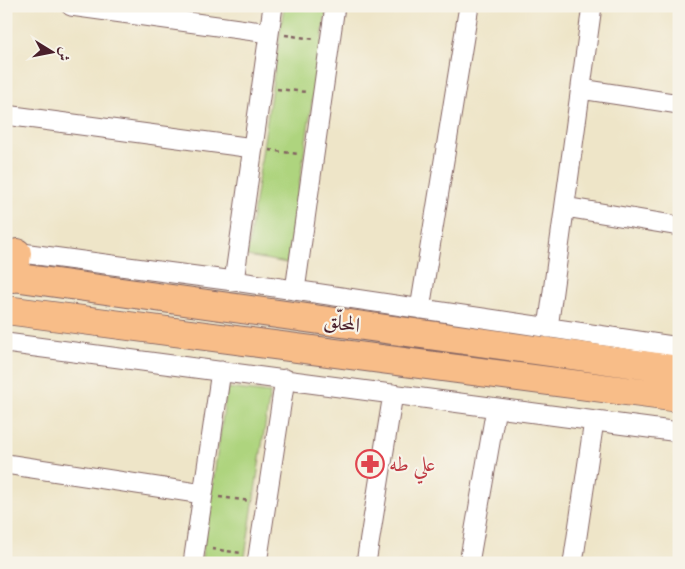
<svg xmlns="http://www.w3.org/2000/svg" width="685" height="569" viewBox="0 0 685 569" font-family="'IM FELL DW Pica',Amiri,serif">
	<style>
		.green { fill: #aed47e; stroke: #7c7a54 }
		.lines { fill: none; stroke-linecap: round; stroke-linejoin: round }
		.minor-casing { stroke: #836462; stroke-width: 21 }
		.trunk-casing { stroke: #836462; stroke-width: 30 }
		.path { stroke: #836462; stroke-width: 2.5; stroke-dasharray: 4 4; stroke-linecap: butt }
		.minor { stroke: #fff; stroke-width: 19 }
		.trunk { stroke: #f8bd88; stroke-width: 28 }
		.labels { text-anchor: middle; stroke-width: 4.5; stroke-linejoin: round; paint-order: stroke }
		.street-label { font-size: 21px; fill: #4a1f2b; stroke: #f7f3e8 }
		.health-label { font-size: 21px; fill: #be3a42; stroke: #f7f3e8; text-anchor: start }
	</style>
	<rect width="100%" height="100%" fill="#f7f3e8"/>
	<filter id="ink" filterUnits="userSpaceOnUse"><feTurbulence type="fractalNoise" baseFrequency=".02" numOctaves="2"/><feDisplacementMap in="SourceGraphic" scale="10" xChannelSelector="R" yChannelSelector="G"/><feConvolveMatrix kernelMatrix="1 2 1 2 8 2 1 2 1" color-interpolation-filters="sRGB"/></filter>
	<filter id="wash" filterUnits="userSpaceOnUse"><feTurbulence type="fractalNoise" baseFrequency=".0096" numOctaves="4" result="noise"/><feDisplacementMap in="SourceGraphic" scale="20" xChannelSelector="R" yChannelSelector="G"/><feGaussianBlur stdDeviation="1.12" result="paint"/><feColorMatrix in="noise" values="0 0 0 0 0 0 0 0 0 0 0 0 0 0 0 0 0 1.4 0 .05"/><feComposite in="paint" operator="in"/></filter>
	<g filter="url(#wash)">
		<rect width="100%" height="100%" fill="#eee5c8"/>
		<!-- green -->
		<path class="green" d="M284,6H327L287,263L247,256Z
			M227,388L270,393L244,563H201Z"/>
	</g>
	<g filter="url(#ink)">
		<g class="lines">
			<defs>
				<path id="minor" d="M71,6L269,33
					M581,89L679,104
					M6,115L253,148
					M565,207L679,226
					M7,251L234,281L679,347
					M234,281L273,6
					M295,290L335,6
					M420,309L469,6
					M548,328L592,6
					M6,343L679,432
					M6,464L203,494
					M193,563L221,371
					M257,563L285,379
					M366,563L393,394
					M469,563L496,408
					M573,563L594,421"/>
				<path id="trunk" d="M6,276L679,370
					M14,278L17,253
					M6,310L679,398"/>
			</defs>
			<!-- minor casing -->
			<use href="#minor" class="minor-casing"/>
			<!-- trunk casing -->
			<use href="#trunk" class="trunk-casing"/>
			<!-- path -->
			<path class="path" d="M285,35L314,39
				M277,89L307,92
				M269,150L298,154
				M219,497L251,501
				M212,549L241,553"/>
			<!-- minor -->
			<use href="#minor" class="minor"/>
			<!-- trunk -->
			<use href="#trunk" class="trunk"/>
		</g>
	</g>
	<!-- icons -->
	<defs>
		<symbol id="pharmacy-ring" viewBox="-11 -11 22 22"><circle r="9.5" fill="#f7f3e8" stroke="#e0444e" stroke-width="1.5"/><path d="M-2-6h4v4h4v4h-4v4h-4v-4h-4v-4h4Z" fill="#e0444e"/></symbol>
	</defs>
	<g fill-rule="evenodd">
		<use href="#pharmacy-ring" x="354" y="448" width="32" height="32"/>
	</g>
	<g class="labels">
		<!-- street labels -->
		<g class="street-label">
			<text transform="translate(342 323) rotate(8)" y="7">المحلّق</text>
		</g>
		<!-- health labels -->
		<g class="health-label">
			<text x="389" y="471">علي طه</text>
		</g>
	</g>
	<!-- margin -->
	<rect width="685" height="569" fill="none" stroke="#f7f3e8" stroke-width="25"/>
	<!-- north arrow -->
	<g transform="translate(52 52) rotate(100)" stroke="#f7f3e8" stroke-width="4" paint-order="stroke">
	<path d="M0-4L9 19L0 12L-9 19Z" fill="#4a1f2b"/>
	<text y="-8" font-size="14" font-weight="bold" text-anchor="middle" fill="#4a1f2b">ش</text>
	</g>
</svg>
